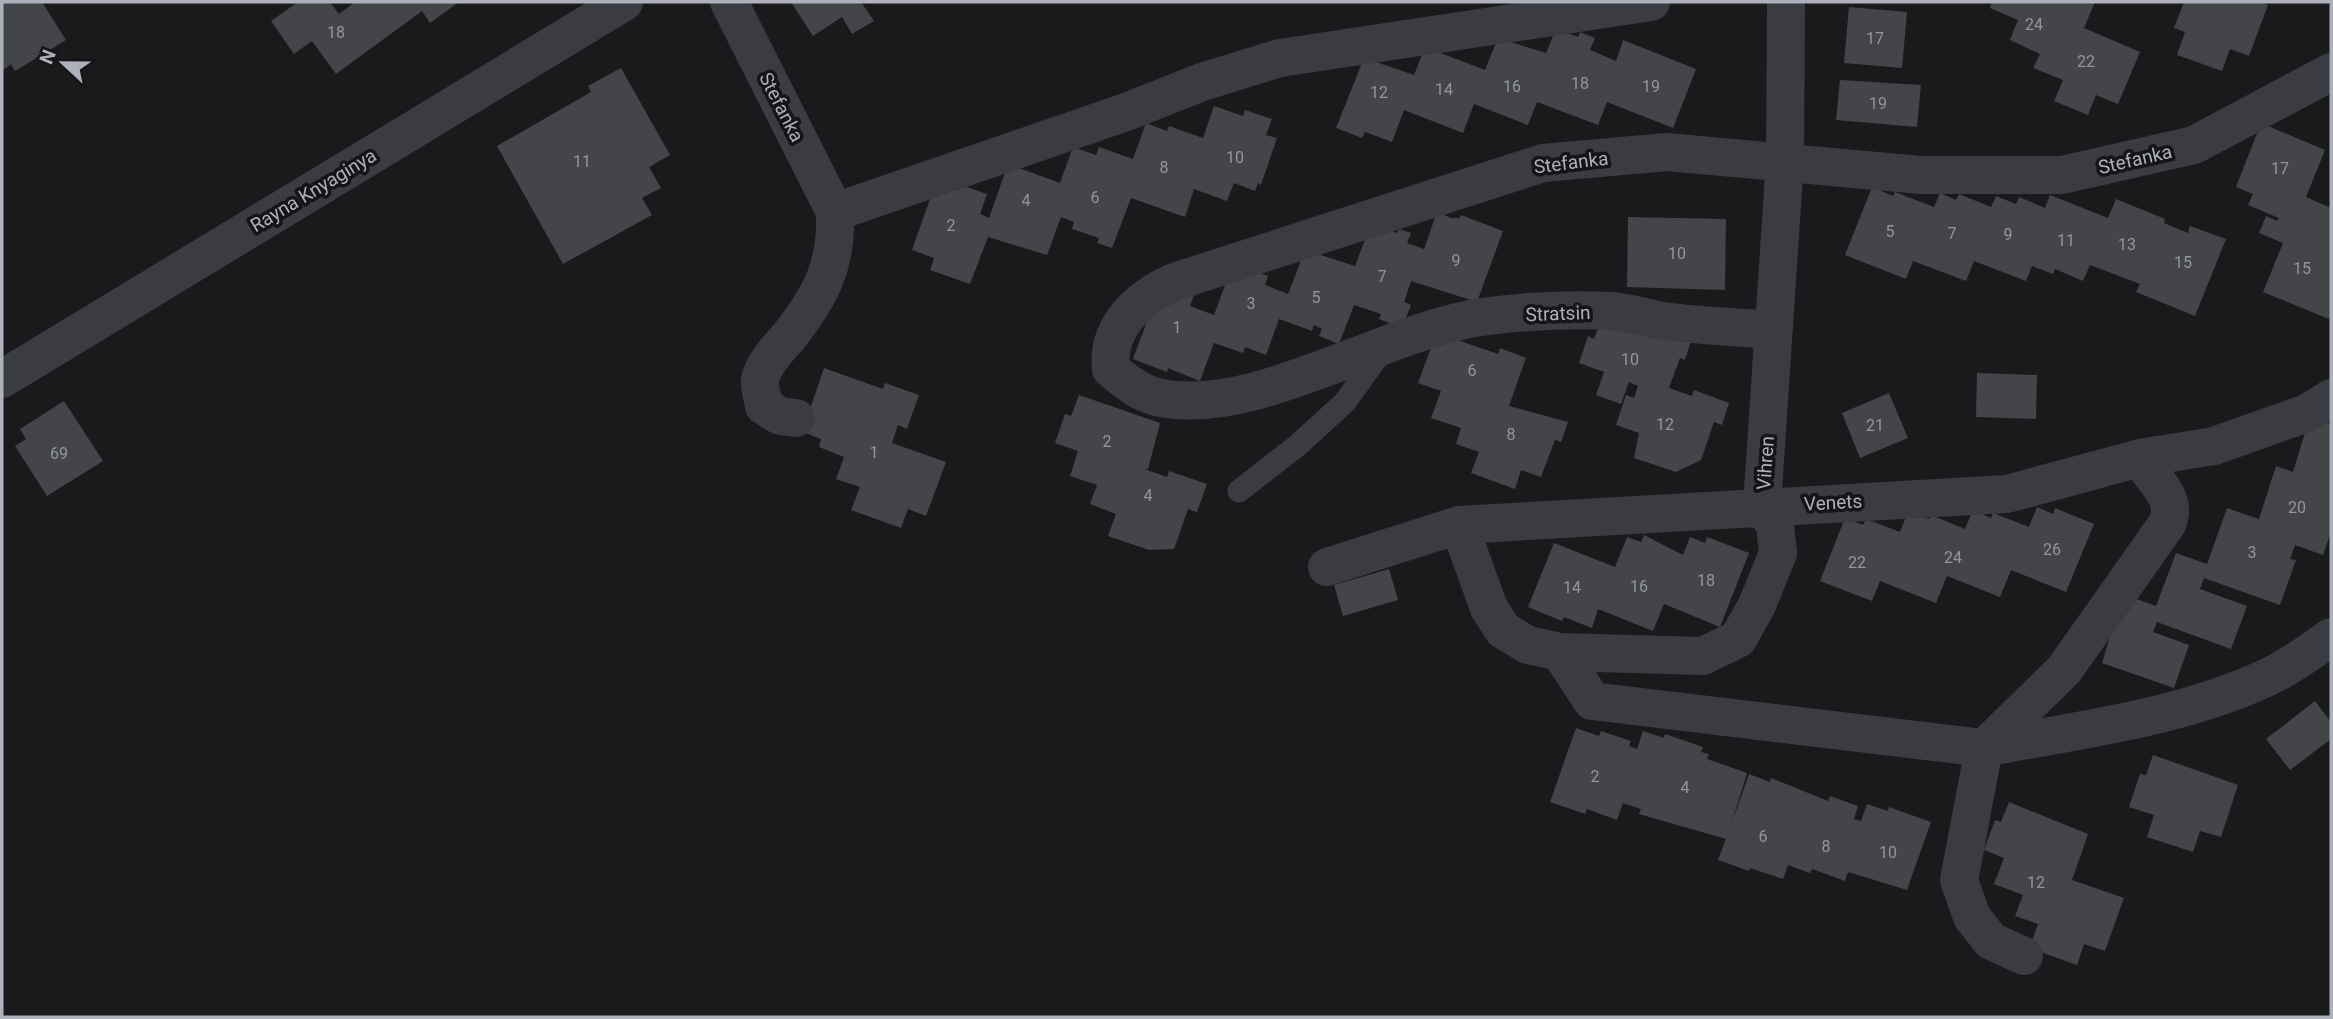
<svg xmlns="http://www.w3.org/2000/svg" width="2333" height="1019" viewBox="0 0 2333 1019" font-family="Roboto,sans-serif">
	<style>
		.building { fill: #444549 }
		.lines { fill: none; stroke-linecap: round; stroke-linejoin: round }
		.service { stroke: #3b3c41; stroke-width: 23 }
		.minor { stroke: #3b3c41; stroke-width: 38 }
		.labels { text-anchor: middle; stroke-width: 7; stroke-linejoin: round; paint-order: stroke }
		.number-label { font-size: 16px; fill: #93969e }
		.street-label { font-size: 19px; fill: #adb1bb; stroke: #151517 }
	</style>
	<rect width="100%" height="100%" fill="#1a1a1c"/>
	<!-- building -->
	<path class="building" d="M2,2H42L66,40L15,71L11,64L2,71Z
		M298,2H330L339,14L355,2H459L430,23L422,11L336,74L312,41L294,54L271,21Z
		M791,2H861L874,21L852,34L842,17L813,36Z
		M1992,2H2095L2084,28L2140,52L2118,104L2096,95L2088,115L2054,101L2063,80L2033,68L2040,54L2010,40L2018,20L1990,8Z
		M2184,2H2261L2268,5L2249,56L2230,49L2222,71L2177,55L2185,32L2174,28Z
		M1849,7L1907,12L1902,68L1844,63Z
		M1556,29L1578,37L1580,32L1595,38L1590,50L1616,61L1623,40L1696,69L1673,128L1607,102L1598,125L1537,102L1528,125L1474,104L1463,133L1404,110L1392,142L1365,132L1362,138L1336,128L1364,58L1414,75L1425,47L1485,70L1498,38L1546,53Z
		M621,68L670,155L649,167L661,188L642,198L652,215L563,264L497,146L591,92L588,86Z
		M1840,80L1921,85L1917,127L1836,120Z
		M1214,106L1243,116L1245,110L1272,119L1266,135L1277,138L1261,185L1258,183L1255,191L1234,183L1227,201L1194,189L1185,217L1131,198L1112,248L1097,243L1099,238L1072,229L1074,222L1061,217L1047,255L988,237L970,284L930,270L934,258L912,250L936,182L959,190L961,185L987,194L980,214L989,218L1008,164L1060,183L1073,147L1096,155L1099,147L1133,159L1146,123L1167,131L1169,126L1203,138Z
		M2261,123L2325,150L2306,197L2331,208V313L2329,319L2263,292L2283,243L2259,233L2266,216L2277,221L2279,218L2248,205L2253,194L2236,187Z
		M1872,187L1893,196L1895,192L1934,207L1940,193L1956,200L1959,194L1991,207L1996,196L2016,204L2019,197L2045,208L2050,195L2108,218L2116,199L2165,219L2164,223L2188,233L2190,226L2226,239L2195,316L2136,292L2140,284L2090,265L2083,281L2055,269L2053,274L2032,266L2026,281L1974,261L1966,281L1913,261L1906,279L1845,255Z
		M1437,212L1451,218H1460L1461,215L1503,231L1477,302L1411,281L1404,302L1411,305L1402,328L1379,319L1381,314L1354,305L1339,344L1319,336L1322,329L1314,325L1312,331L1279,319L1266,355L1245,347L1243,353L1214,343L1200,381L1168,368L1167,372L1133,359L1159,289L1194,295L1190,306L1214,315L1231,269L1255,271L1268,276L1265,285L1288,294L1305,250L1355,266L1371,224L1397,233L1399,229L1411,233L1407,243L1424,249Z
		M1628,217L1726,219L1725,290L1627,287Z
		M1603,314L1691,341L1685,360L1680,358L1669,388L1692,396L1694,390L1729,403L1722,425L1714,422L1701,460L1676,472L1634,458L1639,433L1616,425L1626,395L1634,398L1638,386L1629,382L1621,404L1596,395L1604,372L1579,363L1588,336L1594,339Z
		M1443,335L1498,354L1500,348L1526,358L1509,406L1568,422L1561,442L1555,440L1541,477L1521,470L1515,489L1471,473L1479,452L1456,444L1461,428L1431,418L1441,391L1418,383L1432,345Z
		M824,368L883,389L885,383L919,395L907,429L898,425L892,443L946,462L926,516L908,509L901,528L851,510L860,487L836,479L844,457L819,447L821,439L806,433L809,412Z
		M1977,373L2037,375L2036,419L1976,417Z
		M1889,393L1908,438L1860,458L1842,413Z
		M1079,395L1160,423L1148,469H1144L1167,477L1169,471L1207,484L1197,512L1188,509L1174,549L1149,550L1108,536L1116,514L1090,504L1097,485L1070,476L1078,451L1055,443L1065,414L1071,416Z
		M64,401L103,461L47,496L15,446L26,439L20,429Z
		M2310,416L2331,424V532L2323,555L2295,545L2290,559L2296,560L2280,605L2204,578L2200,589L2247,606L2231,649L2157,622L2153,632L2189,645L2174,688L2102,663L2123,594L2156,606L2176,553L2207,564L2227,508L2259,519L2276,466L2293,472Z
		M2037,507L2053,514L2055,508L2094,524L2066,592L2011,570L2000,597L1947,576L1936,603L1880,581L1872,601L1820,581L1845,518L1863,525L1866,519L1900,532L1908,511L1929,519L1931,515L1965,529L1973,510L1991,518L1993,513L2029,527Z
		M1644,535L1683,555L1690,537L1705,543L1707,537L1749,553L1720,627L1664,604L1653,631L1598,609L1592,628L1564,617L1562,621L1528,607L1554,543L1615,567L1627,537L1641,542Z
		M1389,569L1398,600L1343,616L1334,585Z
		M2315,701L2331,722V739L2290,770L2266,739Z
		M1576,728L1599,736L1601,731L1631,741L1629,746L1637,749L1643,731L1664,738L1665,734L1703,747L1701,752L1709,754L1707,759L1747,773L1731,825L1749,774L1770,782L1771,778L1828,801L1830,796L1858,806L1854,819L1861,821L1867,804L1888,811L1889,807L1931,822L1907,890L1848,872L1845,881L1812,869L1810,873L1788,865L1783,879L1750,868L1749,871L1718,860L1726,839L1639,814L1641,809L1623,803L1617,820L1587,809L1585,814L1550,802Z
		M2153,755L2238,785L2221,837L2200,831L2193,852L2147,837L2154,815L2129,807L2140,774L2146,775Z
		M2009,802L2088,834L2072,880L2124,898L2105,951L2084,944L2077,965L2029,948L2038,924L2015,916L2023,895L1994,884L2004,858L1984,850L1995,820L2001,822Z"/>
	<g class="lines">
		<!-- service -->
		<path class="service" d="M1239,491L1298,445L1345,402L1383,349"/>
		<!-- minor -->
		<path class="minor" d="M729,2L835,212
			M1774,330C1737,327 1700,326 1663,321C1646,318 1628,312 1611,311C1571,309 1529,311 1489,316C1387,328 1259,417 1161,398C1141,394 1126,382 1111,369C1106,328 1138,298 1174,282L1543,163L1667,152L1921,175H2062L2194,145L2331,72
			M2,379L624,2
			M796,418L780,416L764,406C763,399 759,387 760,380C763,363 780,347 790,335C822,294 837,264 835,212L1126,112L1202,82L1280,58L1651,2
			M1459,525L1489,608L1503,630L1528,645L1560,652L1703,656L1738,639L1757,605L1778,553L1775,525L1762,506L1785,160L1786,2
			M1327,567L1459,525L2007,494L2140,458L2214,446L2307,413L2331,398
			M1560,652L1592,701L1984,748L2064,670L2167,524C2179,498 2154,482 2140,458
			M2024,956L1991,941L1972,917L1959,880L1984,748C2078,730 2181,718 2268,677C2290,667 2311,651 2331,637"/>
	</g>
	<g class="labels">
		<!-- number labels -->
		<g class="number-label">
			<text x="2034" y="30">24</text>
			<text x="336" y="38">18</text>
			<text x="1875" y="44">17</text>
			<text x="2086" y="67">22</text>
			<text x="1580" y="89">18</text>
			<text x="1512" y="92">16</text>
			<text x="1651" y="92">19</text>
			<text x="1444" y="95">14</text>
			<text x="1379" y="98">12</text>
			<text x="1878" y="109">19</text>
			<text x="1235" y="163">10</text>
			<text x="582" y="167">11</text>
			<text x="1164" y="173">8</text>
			<text x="2280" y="174">17</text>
			<text x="1095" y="203">6</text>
			<text x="1026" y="206">4</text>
			<text x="951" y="231">2</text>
			<text x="1890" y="237">5</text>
			<text x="1952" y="239">7</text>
			<text x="2008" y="240">9</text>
			<text x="2066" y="246">11</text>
			<text x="2127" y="250">13</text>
			<text x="1677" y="259">10</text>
			<text x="1456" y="266">9</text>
			<text x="2183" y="268">15</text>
			<text x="2302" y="274">15</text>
			<text x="1382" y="282">7</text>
			<text x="1316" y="303">5</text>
			<text x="1251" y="309">3</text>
			<text x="1177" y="333">1</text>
			<text x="1630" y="365">10</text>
			<text x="1472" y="376">6</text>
			<text x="1665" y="430">12</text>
			<text x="1875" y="431">21</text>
			<text x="1511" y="440">8</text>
			<text x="1107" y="447">2</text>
			<text x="874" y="458">1</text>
			<text x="59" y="459">69</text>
			<text x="1148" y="501">4</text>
			<text x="2297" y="513">20</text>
			<text x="2052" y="555">26</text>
			<text x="2252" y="558">3</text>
			<text x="1953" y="563">24</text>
			<text x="1857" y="568">22</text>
			<text x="1706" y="586">18</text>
			<text x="1639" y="592">16</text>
			<text x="1572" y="593">14</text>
			<text x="1595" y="782">2</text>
			<text x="1685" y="793">4</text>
			<text x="1763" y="842">6</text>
			<text x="1826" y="852">8</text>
			<text x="1888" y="858">10</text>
			<text x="2036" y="888">12</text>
		</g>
		<!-- street labels -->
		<g class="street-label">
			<text transform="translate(782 107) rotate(63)" y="7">Stefanka</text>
			<text transform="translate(2135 159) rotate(-13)" y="7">Stefanka</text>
			<text transform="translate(1571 162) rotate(-7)" y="7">Stefanka</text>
			<text transform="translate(313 190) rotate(-31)" y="7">Rayna Knyaginya</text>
			<text transform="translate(1558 313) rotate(-2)" y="7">Stratsin</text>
			<text transform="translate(1765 463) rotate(-86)" y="7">Vihren</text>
			<text transform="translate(1833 502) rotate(-3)" y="7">Venets</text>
		</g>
	</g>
	<!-- border -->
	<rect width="2333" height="1019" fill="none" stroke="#adb1bb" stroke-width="7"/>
	<!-- north arrow -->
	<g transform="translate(63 63) rotate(292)" stroke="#151517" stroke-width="5" paint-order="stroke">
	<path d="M0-5L12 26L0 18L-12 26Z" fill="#adb1bb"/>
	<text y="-10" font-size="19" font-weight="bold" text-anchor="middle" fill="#adb1bb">N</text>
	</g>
</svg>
